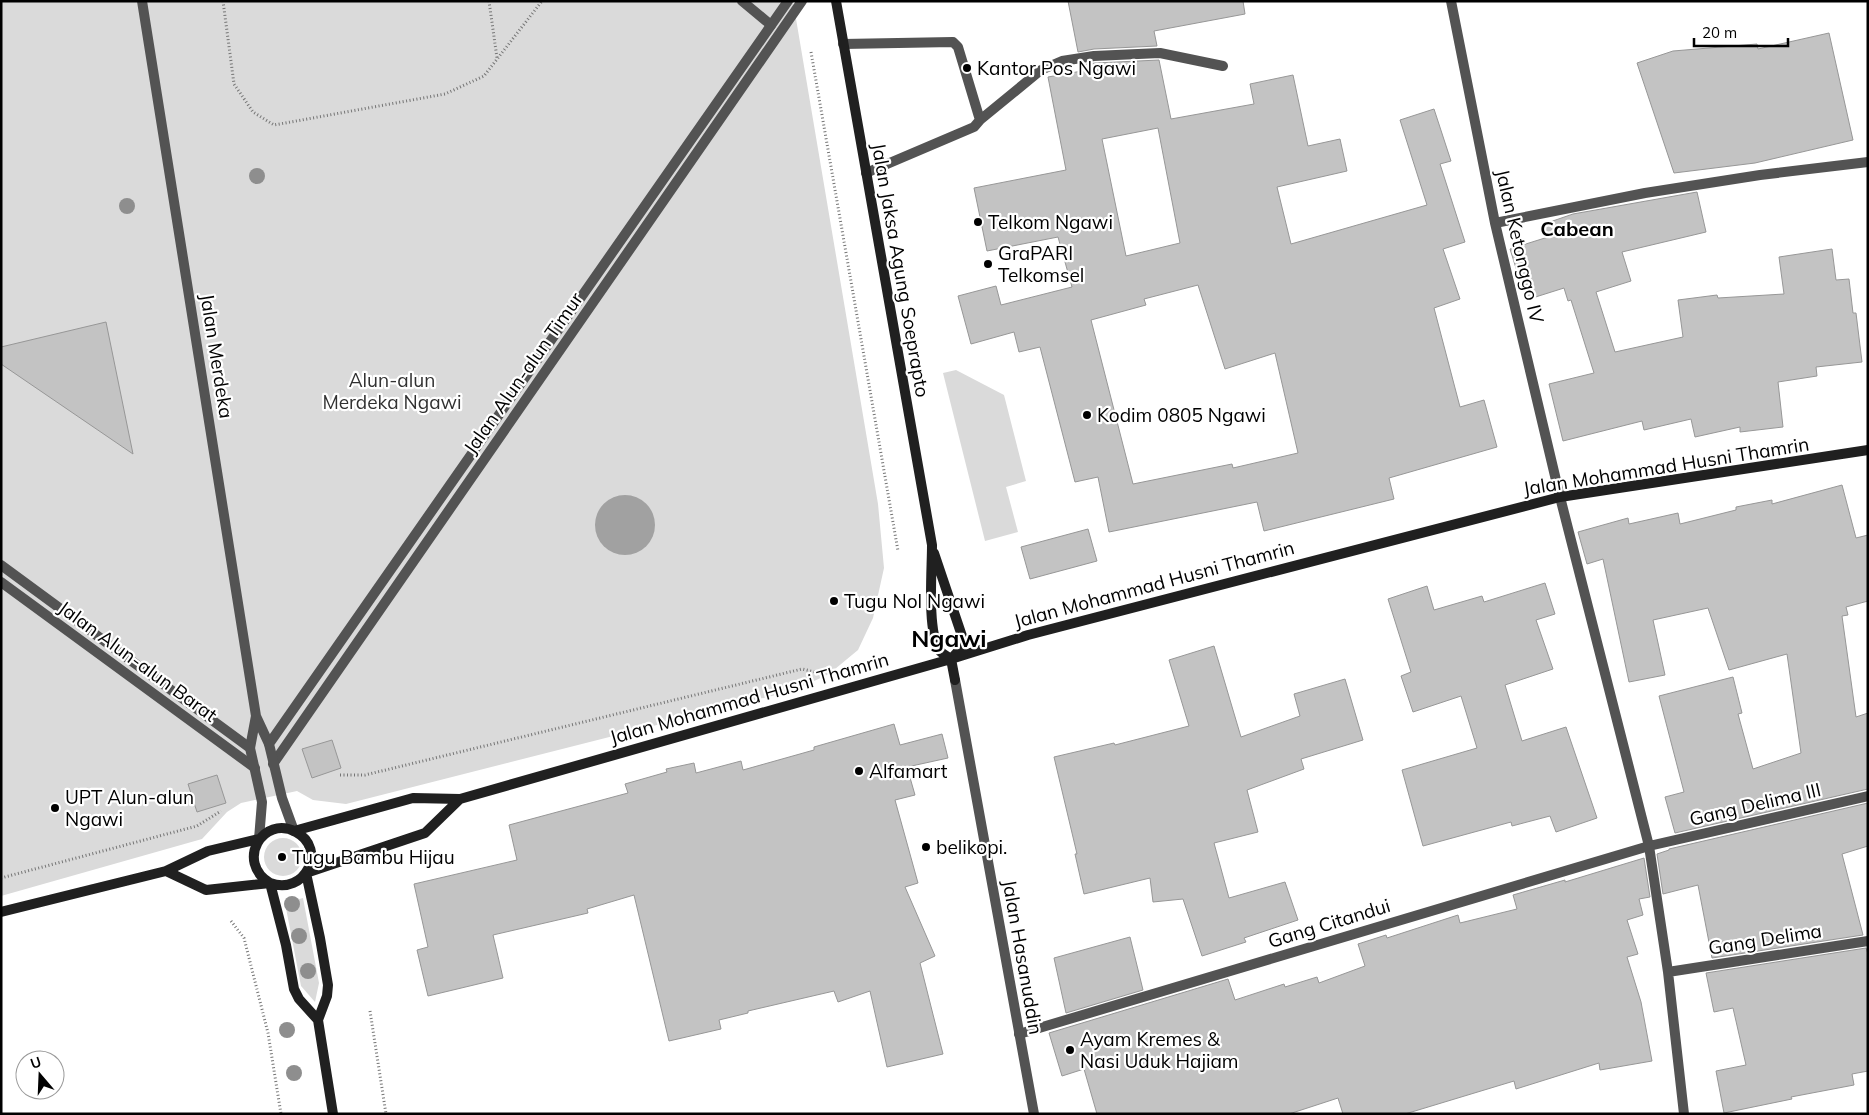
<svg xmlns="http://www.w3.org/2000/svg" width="1869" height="1115" viewBox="0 0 1869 1115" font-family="Mulish,sans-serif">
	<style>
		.green { fill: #dadada }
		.water { fill: #a1a1a1 }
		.building { fill: #c3c3c3; stroke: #979797; fill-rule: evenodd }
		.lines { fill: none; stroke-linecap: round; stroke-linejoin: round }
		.path { stroke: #757575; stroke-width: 3; stroke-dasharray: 1 2.5; stroke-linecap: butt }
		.service { stroke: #535353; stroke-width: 10 }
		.minor { stroke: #535353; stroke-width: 10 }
		.tertiary { stroke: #535353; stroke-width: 10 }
		.secondary { stroke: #202020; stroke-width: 10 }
		.tree { fill: #8e8e8e }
		.poi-dot { fill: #000; stroke: #fff; stroke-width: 2 }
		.labels { text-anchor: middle; stroke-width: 4.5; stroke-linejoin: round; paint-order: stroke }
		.poi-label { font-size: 19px; fill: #000; stroke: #fff; text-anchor: start }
		.street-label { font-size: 19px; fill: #000; stroke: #fff }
		.park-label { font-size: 19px; fill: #313131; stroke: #fff }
		.neighbourhood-label { font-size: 20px; font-weight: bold; fill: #000; stroke: #fff }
		.district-label { font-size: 24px; font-weight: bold; fill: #000; stroke: #fff }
	</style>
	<rect width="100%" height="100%" fill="#fff"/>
	<!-- green -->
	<path class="green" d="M1,1H793L878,504L884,568L873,618L858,650L829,674L795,690L346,804L313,800L297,791L241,803L227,812L202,839L1,896Z
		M956,370L1004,395L1026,481L1006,487L1018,532L985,541L943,373Z
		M264 857a19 19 0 1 1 38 0a19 19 0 1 1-38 0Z
		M303,898L319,983L315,1002L301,986L285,903Z"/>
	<!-- water -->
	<path class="water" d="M595 525a30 30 0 1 1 60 0a30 30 0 1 1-60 0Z"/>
	<!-- building -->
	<path class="building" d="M1068,1H1243L1245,14L1154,31L1157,46L1094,49L1078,52Z
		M1829,33L1853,140L1755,163L1674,173L1637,63L1673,51L1757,44L1758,49Z
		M1159,60L1171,119L1254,104L1250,84L1293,75L1308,146L1340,139L1347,171L1277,187L1291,244L1427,205L1400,120L1434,109L1451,161L1440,164L1465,242L1443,249L1460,299L1434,308L1460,407L1484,400L1497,447L1389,478L1394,499L1264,531L1257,502L1109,532L1098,477L1075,482L1040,347L1019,352L1014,332L971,344L958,296L996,286L1001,305L1072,287L1058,237L987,251L974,188L1066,170L1048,77L1082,71L1081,65L1095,63ZM1158,128L1180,243L1126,256L1102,139ZM1198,285L1225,369L1275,353L1298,453L1233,468L1232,464L1133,484L1091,320L1146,305L1144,299Z
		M1697,192L1706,232L1622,252L1631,281L1596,292L1615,352L1683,337L1678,300L1717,295L1718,298L1784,294L1779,257L1832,249L1836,280L1849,279L1853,313H1856L1862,362L1816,367L1817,376L1778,382L1783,427L1740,432V427L1695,437L1691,419L1644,430L1642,421L1563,441L1549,384L1594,373L1571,300L1568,301L1564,288L1526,300L1510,249L1548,237L1544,224L1573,214Z
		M106,322L133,454L1,364V347Z
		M1842,485L1856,538L1868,535V601L1846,607L1848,615L1842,616L1856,717L1868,713V789L1675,833L1665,797L1684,792L1659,696L1733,677L1742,713L1738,714L1753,769L1801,753L1787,654L1729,670L1708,608L1653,620L1665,675L1629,682L1603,559L1587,564L1578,532L1628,518L1629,524L1678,513L1680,524L1736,510V507L1772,500V504Z
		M1088,529L1097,561L1030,579L1021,547Z
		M1545,583L1555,614L1536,620L1553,669L1505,685L1522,741L1566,727L1597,818L1556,832L1550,816L1512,826L1511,822L1423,846L1402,770L1477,748L1461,696L1413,712L1401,676L1411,672L1388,599L1427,586L1434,610L1482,596L1484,602Z
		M1214,646L1241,737L1300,716L1294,694L1345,679L1363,740L1301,759L1304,769L1247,790L1258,832L1214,843L1229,898L1285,882L1298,920L1244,938L1246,942L1202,956L1183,899L1153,902L1150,878L1084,894L1075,854H1077L1054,757L1114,743L1115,745L1189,726L1169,660Z
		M894,724L900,745L942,734L948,758L907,767L915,795L895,800L918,883L905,887L935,956L920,963L943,1054L887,1067L870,991L838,1002L834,991L748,1011V1013L719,1020L721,1029L669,1041L634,895L587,909L588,913L493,935L503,978L428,996L417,950L428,947L414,884L517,860L509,825L628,793L625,784L667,772L666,769L694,763L696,773L741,761L743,770L814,750V747Z
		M332,740L341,768L312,778L302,749Z
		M217,775L226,803L197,812L188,784Z
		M1868,803V846L1842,854L1863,935L1712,958L1698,885L1663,894L1657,854L1669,850V849Z
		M1644,858L1650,897L1639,899L1643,915L1627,920L1638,954L1627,957L1641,1002L1652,1061L1600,1070L1599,1063L1516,1089L1514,1081L1405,1114H1343L1338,1098L1289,1114H1097L1084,1069L1062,1076L1049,1033L1228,979L1235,1000L1284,984L1285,987L1317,977L1319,983L1365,966L1358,944L1386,935L1387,938L1458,915L1460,923L1517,909L1513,895L1565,880V882Z
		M1130,937L1143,990L1066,1013L1054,958Z
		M1866,948L1868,954V1071L1852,1074L1854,1085L1791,1097L1792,1099L1724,1113L1716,1071L1746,1065L1733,1008L1714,1012L1706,973Z"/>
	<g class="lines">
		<!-- path -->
		<path class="path" d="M223,1L234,84L253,112L274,125L445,94L484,76L542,1
			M489,1L497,58
			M811,52L898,551
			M340,775H365L802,669L815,672
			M1,878L197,826L221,811
			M231,921L244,938L268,1033L281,1114
			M370,1011L386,1114"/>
		<!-- service -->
		<path class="service" d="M142,1L256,716L269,744
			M742,1L771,25
			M843,44L953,42L958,47L980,120L974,127L866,173
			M980,120L1041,70L1062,61L1094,56L1160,53L1223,66
			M1,582L255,768
			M250,748L256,716
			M273,764L802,1"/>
		<!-- minor -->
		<path class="minor" d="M1451,1L1495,223L1560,497L1649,846L1668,972L1684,1114
			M1495,223L1645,193L1760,175L1868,162
			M1668,972L1868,941
			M1019,1034L1649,846L1868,796"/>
		<!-- tertiary -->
		<path class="tertiary" d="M1,565L250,748L262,802L259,839
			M955,680L1034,1114
			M294,831L282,798L269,744L788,1"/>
		<!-- secondary -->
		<path class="secondary" d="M836,1L932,545C932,571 927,629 939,650C942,654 947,656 951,659
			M934,553L962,636V647L952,658
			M951,659L955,680
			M294,831L413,798L460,799L951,659L1028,635L1560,497L1868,450
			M166,871L206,890L270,883C305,896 328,849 296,832C263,814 235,862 270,883
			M270,883L286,945L294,989L299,999L318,1020
			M1,912L166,871L208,851L259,839
			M333,1114L318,1020L327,996L328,985L320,938L306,873L425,833L460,799"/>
	</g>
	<!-- trees -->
	<g class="tree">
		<circle cx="257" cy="176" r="8"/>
		<circle cx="127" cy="206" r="8"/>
		<circle cx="292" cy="904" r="8"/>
		<circle cx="299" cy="936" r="8"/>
		<circle cx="308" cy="971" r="8"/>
		<circle cx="287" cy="1030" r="8"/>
		<circle cx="294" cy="1073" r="8"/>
	</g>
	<!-- markers -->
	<g class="poi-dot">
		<circle cx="967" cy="68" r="5"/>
		<circle cx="978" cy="222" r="5"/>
		<circle cx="988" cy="264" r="5"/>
		<circle cx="1087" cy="415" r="5"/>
		<circle cx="834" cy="601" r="5"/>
		<circle cx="859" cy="771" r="5"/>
		<circle cx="55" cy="808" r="5"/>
		<circle cx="926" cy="847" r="5"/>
		<circle cx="282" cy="857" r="5"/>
		<circle cx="1070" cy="1050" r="5"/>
	</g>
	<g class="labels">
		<!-- poi labels -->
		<g class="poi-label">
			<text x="977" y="75">Kantor Pos Ngawi</text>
			<text x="988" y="229">Telkom Ngawi</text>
			<text x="998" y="260">GraPARI<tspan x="998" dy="22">Telkomsel</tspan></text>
			<text x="1097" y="422">Kodim 0805 Ngawi</text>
			<text x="844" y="608">Tugu Nol Ngawi</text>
			<text x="869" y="778">Alfamart</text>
			<text x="65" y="804">UPT Alun-alun<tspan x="65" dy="22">Ngawi</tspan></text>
			<text x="936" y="854">belikopi.</text>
			<text x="292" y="864">Tugu Bambu Hijau</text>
			<text x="1080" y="1046">Ayam Kremes &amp;<tspan x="1080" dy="22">Nasi Uduk Hajiam</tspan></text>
		</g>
		<!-- street labels -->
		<g class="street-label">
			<text transform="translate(1520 246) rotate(77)" y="7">Jalan Ketonggo IV</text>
			<text transform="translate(901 270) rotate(80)" y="7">Jalan Jaksa Agung Soeprapto</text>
			<text transform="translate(217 356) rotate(81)" y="7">Jalan Merdeka</text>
			<text transform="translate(523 373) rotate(-55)" y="7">Jalan Alun-alun Timur</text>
			<text transform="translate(1666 466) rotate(-9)" y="7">Jalan Mohammad Husni Thamrin</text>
			<text transform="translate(1154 584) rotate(-15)" y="7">Jalan Mohammad Husni Thamrin</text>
			<text transform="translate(138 661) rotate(36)" y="7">Jalan Alun-alun Barat</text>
			<text transform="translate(749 698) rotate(-16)" y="7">Jalan Mohammad Husni Thamrin</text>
			<text transform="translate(1755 804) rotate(-13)" y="7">Gang Delima III</text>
			<text transform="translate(1329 923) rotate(-17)" y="7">Gang Citandui</text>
			<text transform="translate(1765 939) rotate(-9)" y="7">Gang Delima</text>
			<text transform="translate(1023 957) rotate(80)" y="7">Jalan Hasanuddin</text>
		</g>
		<!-- park labels -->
		<g class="park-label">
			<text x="392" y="387">Alun-alun<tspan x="392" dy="22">Merdeka Ngawi</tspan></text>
		</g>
		<!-- neighbourhood labels -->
		<g class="neighbourhood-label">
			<text x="1577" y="236">Cabean</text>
		</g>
		<!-- district labels -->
		<g class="district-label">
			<text x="949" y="647">Ngawi</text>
		</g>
	</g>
	<!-- border -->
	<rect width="1869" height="1115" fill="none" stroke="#000000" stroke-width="5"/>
	<!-- north arrow -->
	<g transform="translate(40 1075) rotate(341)"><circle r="24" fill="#ffffff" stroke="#999999"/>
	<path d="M0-4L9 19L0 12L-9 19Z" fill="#000000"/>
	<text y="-8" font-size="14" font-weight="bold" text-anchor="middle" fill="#000000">U</text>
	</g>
	<!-- scale -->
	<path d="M1694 38v8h94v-8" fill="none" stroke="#000000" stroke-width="2.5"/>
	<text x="1702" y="38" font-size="15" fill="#000000" stroke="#ffffff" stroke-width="4" paint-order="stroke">20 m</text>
</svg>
